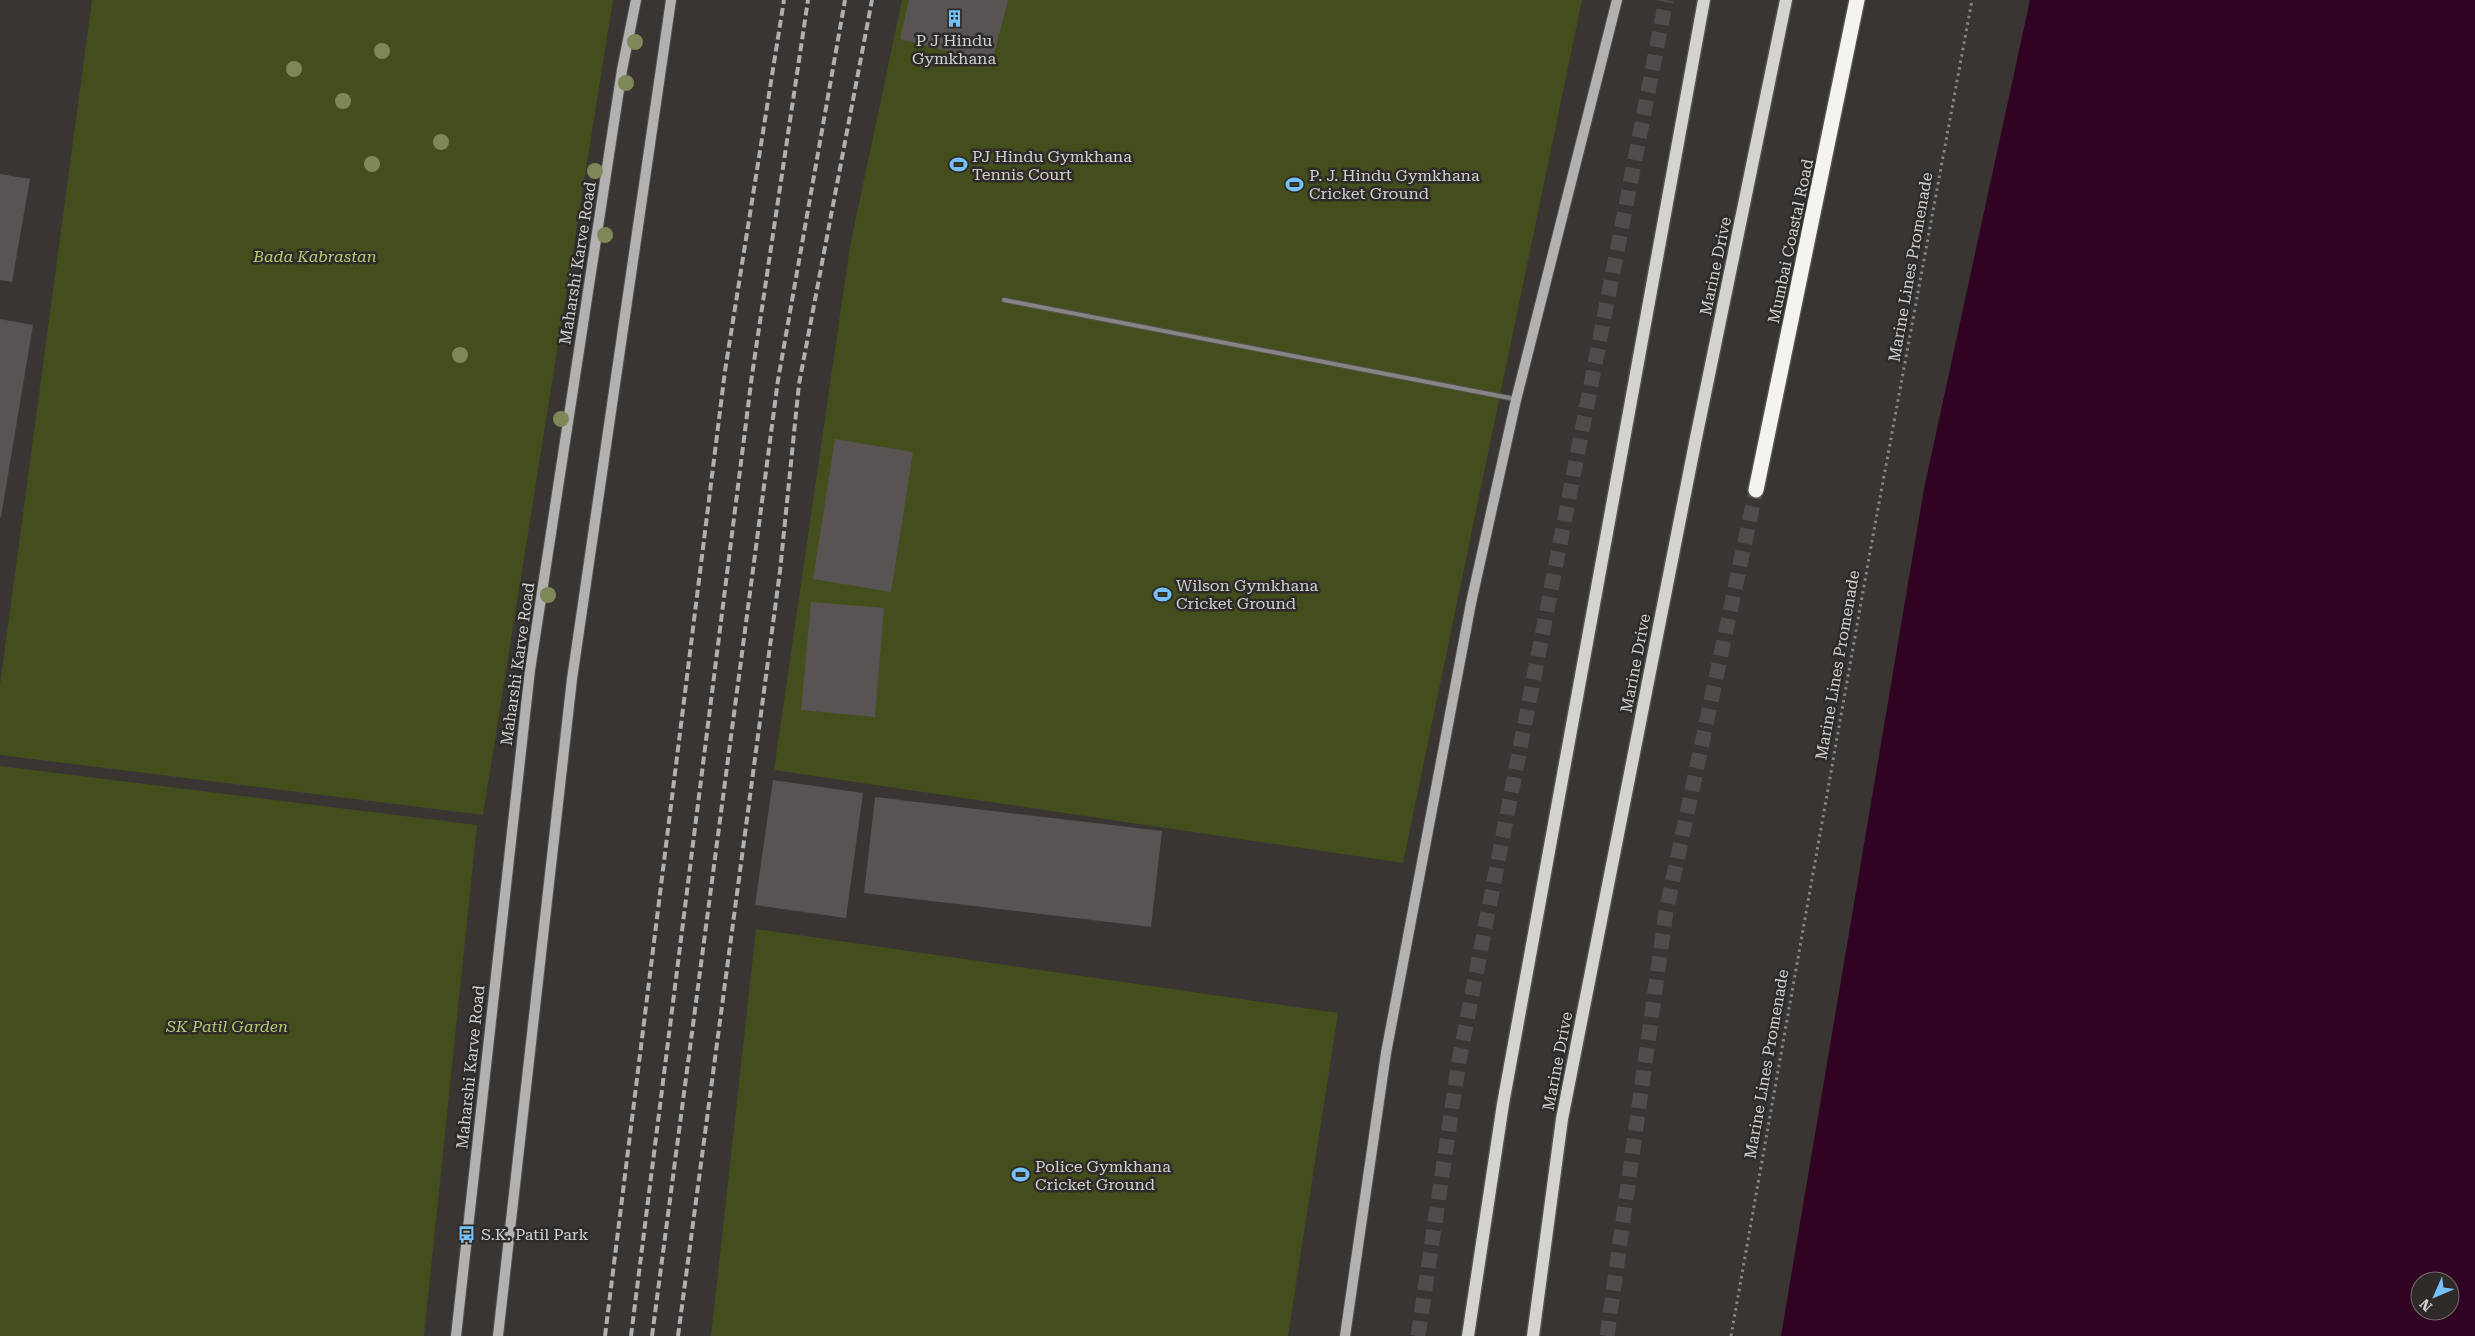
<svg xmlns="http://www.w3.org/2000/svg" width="2475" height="1336" viewBox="0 0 2475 1336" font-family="'Roboto Serif',serif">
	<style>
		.green { fill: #434e1c }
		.water { fill: #310222; fill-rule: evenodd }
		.building { fill: #585454 }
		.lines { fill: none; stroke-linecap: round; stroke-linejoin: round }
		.motorway-tunnel { stroke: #4f4c4b; stroke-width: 15; stroke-dasharray: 15 8; stroke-linecap: butt }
		.service-casing { stroke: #54514f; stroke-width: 6 }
		.secondary-casing { stroke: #54514f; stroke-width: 12 }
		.primary-casing { stroke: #54514f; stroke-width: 15 }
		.motorway-casing { stroke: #54514f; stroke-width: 18 }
		.path { stroke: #888684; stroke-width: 3; stroke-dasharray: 2.5 4; stroke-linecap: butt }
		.service { stroke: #868583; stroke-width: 4 }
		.secondary { stroke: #b2b1af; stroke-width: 10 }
		.primary { stroke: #d5d3d0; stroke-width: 12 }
		.motorway { stroke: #f5f3ee; stroke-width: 15 }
		.rail { stroke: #b2b0af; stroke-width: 4; stroke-dasharray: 8 4; stroke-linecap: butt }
		.tree { fill: #7d8856 }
		.labels { text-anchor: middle; stroke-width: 5; stroke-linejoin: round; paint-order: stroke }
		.poi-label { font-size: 16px; fill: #d3d1d0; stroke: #2e2b29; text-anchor: start }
		.street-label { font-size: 16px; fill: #d3d1d0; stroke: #2e2b29 }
		.park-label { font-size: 16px; font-style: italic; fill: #b6cb73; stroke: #2e2b29 }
	</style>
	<rect width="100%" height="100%" fill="#383533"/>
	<!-- green -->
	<path class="green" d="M92,0H613L483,815L0,755V685Z
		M902,0H1582L1403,863L774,770L850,246Z
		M0,766L477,825L424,1336H0Z
		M756,929L1338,1013L1288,1336H711Z"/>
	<!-- water -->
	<path class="water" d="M2030,0H2475V1336H1781L1924,489ZM2420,1281H2450V1311H2420Z"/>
	<!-- building -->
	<path class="building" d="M909,0H1008L992,62L900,39Z
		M0,174L30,179L12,282L0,280Z
		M0,319L33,325L1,517H0Z
		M835,439L913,452L891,592L813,579Z
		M811,602L884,608L875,717L801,710Z
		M773,780L863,793L846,918L755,905Z
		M875,797L1162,831L1151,927L864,893Z"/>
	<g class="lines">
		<!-- motorway-tunnel -->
		<path class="motorway-tunnel" d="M1418,1336L1459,1061L1666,0
			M1607,1336L1666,912L1756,490"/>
		<defs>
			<path id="service" d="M1004,300L1515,399"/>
			<path id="secondary" d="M456,1336L530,670L622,70L636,0
				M498,1336L572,679L671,0
				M1345,1336L1386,1053L1471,603L1516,400L1617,0"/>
			<path id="primary" d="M1468,1336L1503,1104L1704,0
				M1533,1336L1562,1119L1696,438L1786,0"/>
			<path id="motorway" d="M1756,490L1857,0"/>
		</defs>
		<!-- service casing -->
		<use href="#service" class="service-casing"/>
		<!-- secondary casing -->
		<use href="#secondary" class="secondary-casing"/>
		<!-- primary casing -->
		<use href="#primary" class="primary-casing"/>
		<!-- motorway casing -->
		<use href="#motorway" class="motorway-casing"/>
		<!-- path -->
		<path class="path" d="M1731,1336L1870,552L1972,0"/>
		<!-- service -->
		<use href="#service" class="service"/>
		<!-- secondary -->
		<use href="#secondary" class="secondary"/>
		<!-- primary -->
		<use href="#primary" class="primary"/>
		<!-- motorway -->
		<use href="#motorway" class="motorway"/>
		<!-- rail -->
		<path class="rail" d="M605,1336L725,371L784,0
			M631,1336L752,375L808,0
			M652,1336L778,380L845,0
			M678,1336L780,571L799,384L872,0"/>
	</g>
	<!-- trees -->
	<g class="tree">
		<circle cx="635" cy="42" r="8"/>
		<circle cx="382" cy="51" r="8"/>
		<circle cx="294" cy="69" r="8"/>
		<circle cx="626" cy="83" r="8"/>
		<circle cx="343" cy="101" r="8"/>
		<circle cx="441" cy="142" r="8"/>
		<circle cx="372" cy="164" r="8"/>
		<circle cx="595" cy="171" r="8"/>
		<circle cx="605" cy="235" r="8"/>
		<circle cx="460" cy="355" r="8"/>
		<circle cx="561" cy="419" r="8"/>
		<circle cx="548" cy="595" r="8"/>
	</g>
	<!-- icons -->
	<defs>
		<symbol id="building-bare" viewBox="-9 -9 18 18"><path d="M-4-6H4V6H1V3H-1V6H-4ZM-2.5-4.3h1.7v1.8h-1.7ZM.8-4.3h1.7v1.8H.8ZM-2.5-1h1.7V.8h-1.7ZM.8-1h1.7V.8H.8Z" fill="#75c0f6" stroke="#2e2b29" stroke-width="2.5" paint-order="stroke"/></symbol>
		<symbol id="stadium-bare" viewBox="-9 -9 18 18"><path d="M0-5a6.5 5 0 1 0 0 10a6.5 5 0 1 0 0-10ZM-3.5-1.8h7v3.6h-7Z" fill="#75c0f6" stroke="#2e2b29" stroke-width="2.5" paint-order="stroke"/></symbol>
		<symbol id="bus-bare" viewBox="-9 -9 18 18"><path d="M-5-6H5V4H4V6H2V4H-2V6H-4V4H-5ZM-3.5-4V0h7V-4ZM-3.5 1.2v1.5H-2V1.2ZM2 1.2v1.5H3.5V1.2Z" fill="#75c0f6" stroke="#2e2b29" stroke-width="2.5" paint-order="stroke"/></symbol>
	</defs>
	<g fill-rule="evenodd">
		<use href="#building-bare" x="942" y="6" width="25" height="25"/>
		<use href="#stadium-bare" x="946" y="152" width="25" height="25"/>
		<use href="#stadium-bare" x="1282" y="172" width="25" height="25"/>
		<use href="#stadium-bare" x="1150" y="582" width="25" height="25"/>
		<use href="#stadium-bare" x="1008" y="1162" width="25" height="25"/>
		<use href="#bus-bare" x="454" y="1222" width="25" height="25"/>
	</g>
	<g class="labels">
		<!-- poi labels -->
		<g class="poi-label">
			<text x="954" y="46" text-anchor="middle">P J Hindu<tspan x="954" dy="18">Gymkhana</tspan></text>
			<text x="972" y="162">PJ Hindu Gymkhana<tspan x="972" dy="18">Tennis Court</tspan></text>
			<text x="1309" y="181">P. J. Hindu Gymkhana<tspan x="1309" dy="18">Cricket Ground</tspan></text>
			<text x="1176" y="591">Wilson Gymkhana<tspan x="1176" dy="18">Cricket Ground</tspan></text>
			<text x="1035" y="1172">Police Gymkhana<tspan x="1035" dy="18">Cricket Ground</tspan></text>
			<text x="481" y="1240">S.K. Patil Park</text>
		</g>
		<!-- street labels -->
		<g class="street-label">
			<text transform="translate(1790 241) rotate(-78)" y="6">Mumbai Coastal Road</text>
			<text transform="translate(577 263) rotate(-81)" y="6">Maharshi Karve Road</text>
			<text transform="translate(1715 266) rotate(-78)" y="6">Marine Drive</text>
			<text transform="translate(1910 267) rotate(-80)" y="6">Marine Lines Promenade</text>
			<text transform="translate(1635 663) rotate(-79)" y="6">Marine Drive</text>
			<text transform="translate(517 664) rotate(-82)" y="6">Maharshi Karve Road</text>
			<text transform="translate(1837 665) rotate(-80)" y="6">Marine Lines Promenade</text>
			<text transform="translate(1557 1061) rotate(-79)" y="6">Marine Drive</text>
			<text transform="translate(1766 1064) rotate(-80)" y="6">Marine Lines Promenade</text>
			<text transform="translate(470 1067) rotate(-84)" y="6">Maharshi Karve Road</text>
		</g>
		<!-- park labels -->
		<g class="park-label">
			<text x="315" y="262">Bada Kabrastan</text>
			<text x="227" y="1032">SK Patil Garden</text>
		</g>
	</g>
	<!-- north arrow -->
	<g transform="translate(2435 1296) rotate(225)"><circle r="24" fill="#2e2b29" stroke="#706d6c"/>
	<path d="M0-4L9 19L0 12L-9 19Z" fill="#75c0f6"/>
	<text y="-8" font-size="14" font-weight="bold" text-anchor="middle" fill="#d3d1d0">N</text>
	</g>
</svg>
